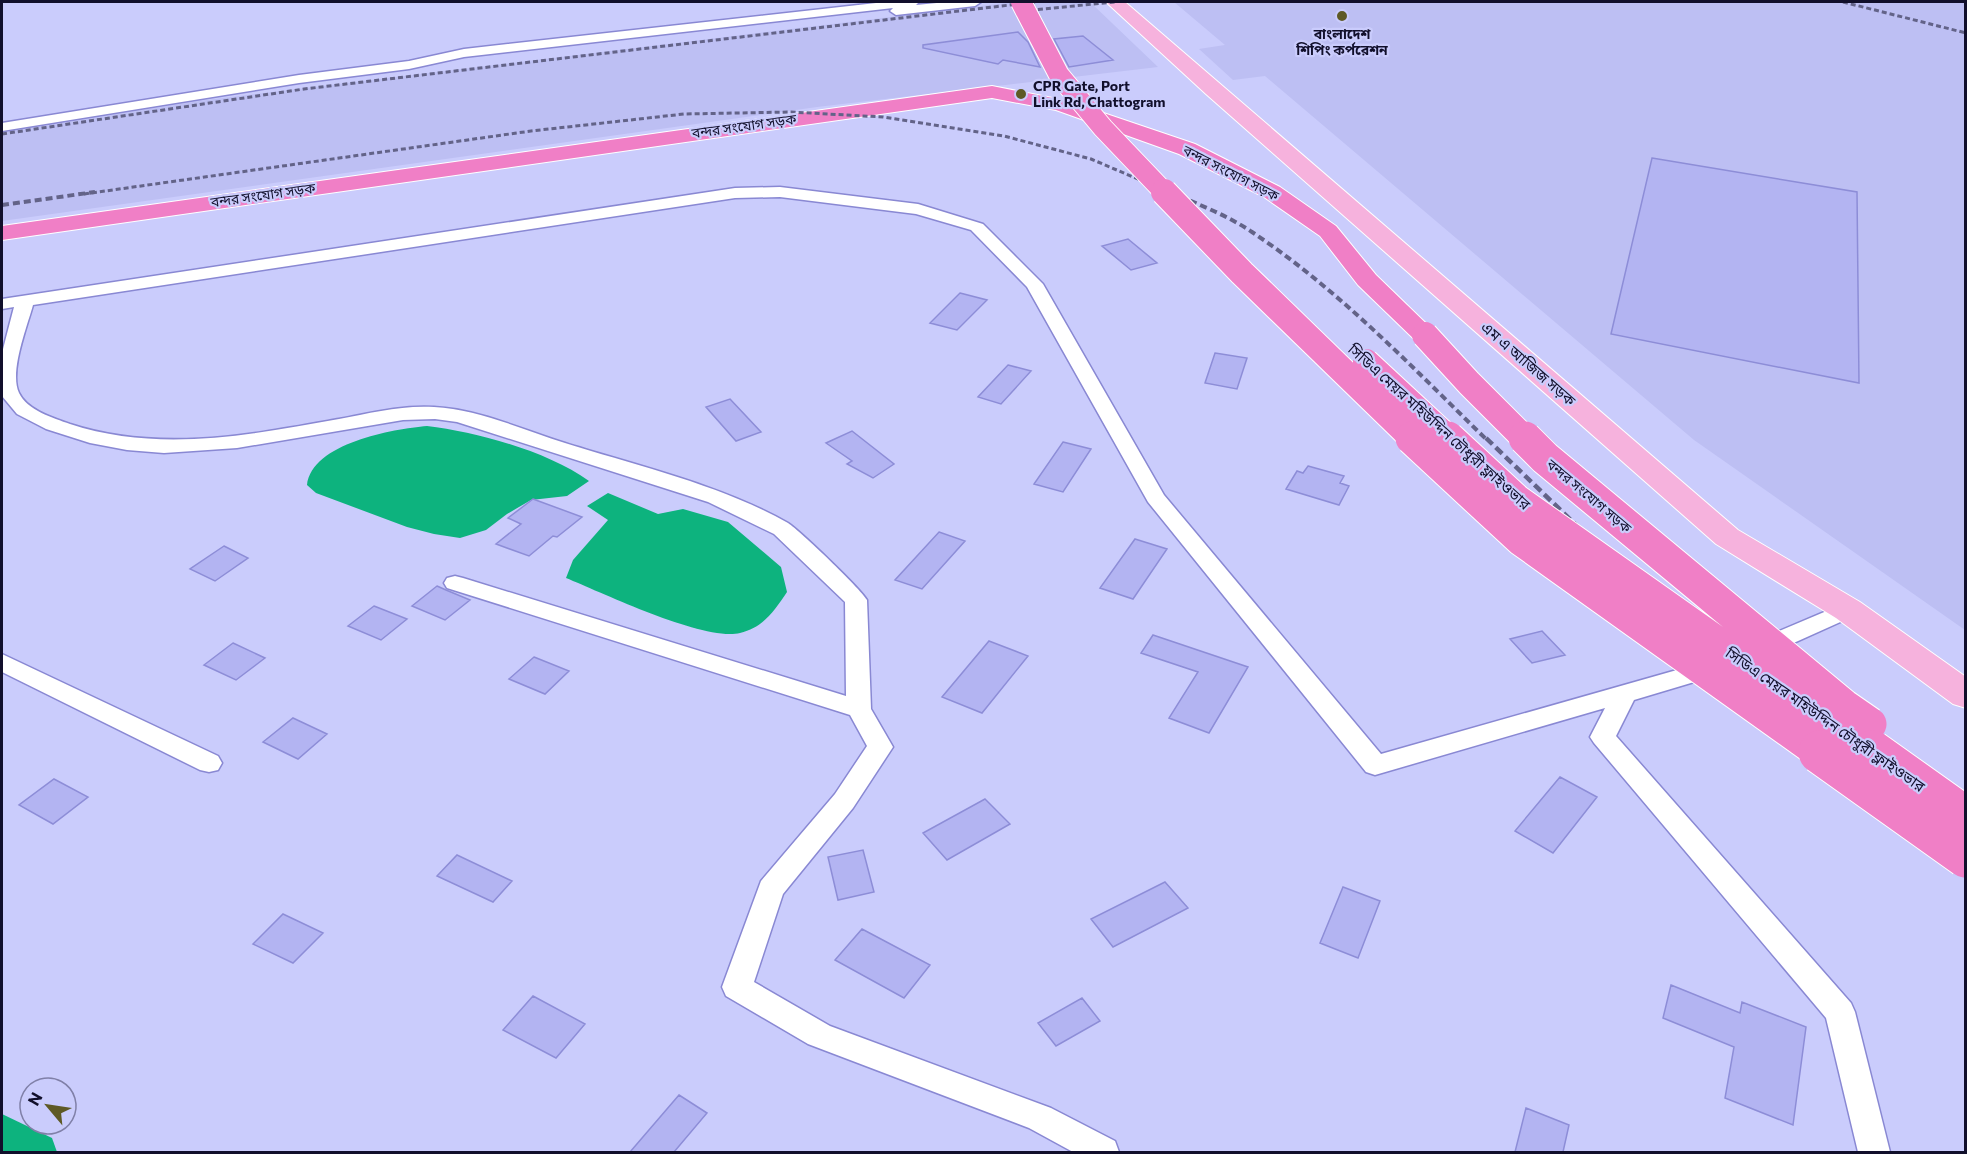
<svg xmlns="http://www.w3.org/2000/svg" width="1967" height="1154" viewBox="0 0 1967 1154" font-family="Commissioner,'Noto Sans Bengali',sans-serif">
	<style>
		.built { fill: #bdbff3 }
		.water { fill: #0db37e }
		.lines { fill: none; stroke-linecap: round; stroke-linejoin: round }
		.canal { fill: #0db37e; fill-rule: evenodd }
		.building { fill: #b3b4f2; stroke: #8d8dd7; stroke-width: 1.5 }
		.street-casing { stroke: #8988d3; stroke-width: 3 }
		.primary-casing { stroke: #fff; stroke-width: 2 }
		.highway-casing { stroke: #fff; stroke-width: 2 }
		.street { fill: #fff; fill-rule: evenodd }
		.primary { fill: #f6b2dd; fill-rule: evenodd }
		.highway { fill: #f07fc6; fill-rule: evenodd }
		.rail-far3 { stroke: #636388; stroke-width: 3; stroke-dasharray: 5 3; stroke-linecap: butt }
		.rail-far2 { stroke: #636388; stroke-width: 4; stroke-dasharray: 7 4; stroke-linecap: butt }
		.rail-far1 { stroke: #636388; stroke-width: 4.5; stroke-dasharray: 9 4.5; stroke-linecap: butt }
		.rail { stroke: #636388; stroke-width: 6; stroke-dasharray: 11 6; stroke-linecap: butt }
		.highway-bridge-far3-casing { stroke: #fff; stroke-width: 22; stroke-linecap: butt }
		.highway-bridge-far2-casing { stroke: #fff; stroke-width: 28; stroke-linecap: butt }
		.highway-bridge-far1-casing { stroke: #fff; stroke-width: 35; stroke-linecap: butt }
		.highway-bridge-casing { stroke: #fff; stroke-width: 45; stroke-linecap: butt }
		.highway-bridge-far3 { stroke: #f07fc6; stroke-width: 20 }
		.highway-bridge-far2 { stroke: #f07fc6; stroke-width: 26 }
		.highway-bridge-far1 { stroke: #f07fc6; stroke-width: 33 }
		.highway-bridge { stroke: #f07fc6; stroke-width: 43 }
		.poi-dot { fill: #5e5925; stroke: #caccfc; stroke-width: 2 }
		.labels { text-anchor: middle; stroke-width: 4.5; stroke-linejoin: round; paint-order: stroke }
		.far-poi-label { font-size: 14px; font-weight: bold; fill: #110f2b; stroke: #caccfc }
		.far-street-label { font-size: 14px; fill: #110f2b; stroke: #caccfc }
		.street-label { font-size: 15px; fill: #110f2b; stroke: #caccfc }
	</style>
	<rect width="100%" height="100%" fill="#caccfc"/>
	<!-- built -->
	<path class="built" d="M1014,2H1090L1158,67L817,107L2,221V133L199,101Z
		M1174,2H1965V630L1694,440L1265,76L1233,80L1199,49L1225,45Z"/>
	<!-- water -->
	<path class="water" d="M427,426C477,432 547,451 589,481L567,496L531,500L507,514L486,530L460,538L434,534L407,527L316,493L307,485C312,443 393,429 427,426Z
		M608,493L658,514L683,509L728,522L781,567L787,592C774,611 764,627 740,633C705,642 603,593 566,578L573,560L608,520L587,506Z"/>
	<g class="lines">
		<!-- canal -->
		<path class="canal" d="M2,1114L52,1138L57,1152H2Z"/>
	</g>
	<!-- building -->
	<path class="building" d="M1018,32L1028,42L1040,67L1003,60L998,64L923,48V45Z
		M1083,36L1113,60L1069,67L1054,39Z
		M1652,158L1857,192L1859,383L1611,334Z
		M1128,239L1157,263L1131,270L1102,246Z
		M960,293L987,300L957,330L930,323Z
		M1215,353L1247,358L1237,389L1205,383Z
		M1008,365L1031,371L1001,404L978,397Z
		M730,399L761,432L736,441L706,407Z
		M852,431L894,464L873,478L847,464L852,461L826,443Z
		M1063,442L1091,449L1063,492L1034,484Z
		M1308,466L1344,476L1340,483L1349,486L1339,505L1286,489L1297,471L1303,473Z
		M533,499L582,517L557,537L553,536L529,556L496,544L521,524L508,518Z
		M939,532L965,541L922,589L895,580Z
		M1135,539L1167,549L1133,599L1100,588Z
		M224,546L248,558L215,581L190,569Z
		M437,586L446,590L470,600L445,620L412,606Z
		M374,606L407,619L381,640L348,626Z
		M1542,631L1565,655L1532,663L1510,639Z
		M1153,635L1248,667L1209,733L1169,718L1198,672L1141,653Z
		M989,641L1028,656L982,713L942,697Z
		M233,643L265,658L236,680L204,665Z
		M534,657L569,671L545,694L509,679Z
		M293,718L327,734L298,759L263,742Z
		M1560,777L1597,797L1553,853L1515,831Z
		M54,779L88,797L53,824L19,805Z
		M985,799L1010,824L947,860L923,833Z
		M863,850L874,892L838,900L828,857Z
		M457,855L512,881L493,902L437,876Z
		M1165,882L1188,908L1113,947L1091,919Z
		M1343,887L1380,901L1358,958L1320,943Z
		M283,914L323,933L293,963L253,944Z
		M862,929L930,965L904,998L835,960Z
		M1671,985L1740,1013L1742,1002L1806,1027L1793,1125L1725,1098L1734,1047L1663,1018Z
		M533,996L585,1024L556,1058L503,1030Z
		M1082,998L1100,1021L1056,1046L1038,1023Z
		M679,1095L707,1113L674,1152H630Z
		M1526,1108L1569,1125L1563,1152H1515Z"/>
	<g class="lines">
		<defs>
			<path id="street" d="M885,2H919L916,5L947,2H981L975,6L896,15L890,11L893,8L464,57L409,69L299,83L2,131V123L299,75L409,61L464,49Z
				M780,187L918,204L983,224L1043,284L1164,495L1381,754L1712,660L1721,662L1724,668L1721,674L1634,700L1616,736L1851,1003L1855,1012L1890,1152H1858L1826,1018L1594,743L1590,737L1605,708L1375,775L1366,772L1148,502L1027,287L971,230L916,214L780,197L735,198L33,305C27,327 9,372 19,393C27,410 53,418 70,424C159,453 249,435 339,419C370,413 402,405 434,407C478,409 523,430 565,443C638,466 721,485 788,523C800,531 860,588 867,600L871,709L893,747L853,808L783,894L754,982L830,1026L1051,1108L1115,1141L1119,1152H1073L1029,1128L808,1044L726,996L722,987L761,881L835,794L867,746L850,715L447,588L444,583L447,578L455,576L463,578L846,696L845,602L774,534L708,502L457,422L435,419L403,420L237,448L164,453L127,450L90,443L46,429L17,414L2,396V353L14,307L2,309V299L735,188Z
				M1848,602L1856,605L1860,610L1856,615L1767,655L1759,657L1751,655L1747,649L1751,643Z
				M2,654L218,756L222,763L218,770L209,772L200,770L2,672Z"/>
			<path id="primary" d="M1106,2H1125L1738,530L1860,602L1966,677V708L1953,704L1836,618L1716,544L1206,94Z"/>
			<path id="highway" d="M992,86L1068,101L1195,144L1280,187L1336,226L1376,275L1438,335L1434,341L1425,343L1416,341L1358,285L1320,236L1264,197L1179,154L1056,110L992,98L2,240V226Z"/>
		</defs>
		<!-- street casing -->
		<use href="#street" class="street-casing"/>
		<!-- primary casing -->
		<use href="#primary" class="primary-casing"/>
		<!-- highway casing -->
		<use href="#highway" class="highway-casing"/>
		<!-- street -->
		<use href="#street" class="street"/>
		<!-- primary -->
		<use href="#primary" class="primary"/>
		<!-- highway -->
		<use href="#highway" class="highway"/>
		<!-- rail-far3 -->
		<path class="rail-far3" d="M1843,2L1966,33
			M1022,11L1115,2
			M2,134L304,89L1035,2
			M84,194L531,131L684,114L791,112L883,117L1004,136L1091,159L1173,194"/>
		<!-- rail-far2 -->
		<path class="rail-far2" d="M1170,192C1197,204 1227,215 1252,232C1339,290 1412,367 1487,440
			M2,205L95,192"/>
		<!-- rail-far1 -->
		<path class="rail-far1" d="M1486,438L1606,554L1834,754"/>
		<!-- rail -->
		<path class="rail" d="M1833,752L1966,866"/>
		<defs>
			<path id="highway-bridge-far3" d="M1021,2L1059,75L1103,128L1166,194"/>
			<path id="highway-bridge-far2" d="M1164,192L1242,273L1414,440
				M1425,335L1469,383L1526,440
				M1366,362L1450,440"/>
			<path id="highway-bridge-far1" d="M1412,438L1521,539L1822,754
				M1448,438L1516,501L1874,754
				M1525,438L1545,458L1844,706L1870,724"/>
			<path id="highway-bridge" d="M1820,752L1966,856
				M1872,752L1966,819"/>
		</defs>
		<!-- highway-bridge-far3 casing -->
		<use href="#highway-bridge-far3" class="highway-bridge-far3-casing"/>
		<!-- highway-bridge-far2 casing -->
		<use href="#highway-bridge-far2" class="highway-bridge-far2-casing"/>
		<!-- highway-bridge-far1 casing -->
		<use href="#highway-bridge-far1" class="highway-bridge-far1-casing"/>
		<!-- highway-bridge casing -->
		<use href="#highway-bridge" class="highway-bridge-casing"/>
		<!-- highway-bridge-far3 -->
		<use href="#highway-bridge-far3" class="highway-bridge-far3"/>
		<!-- highway-bridge-far2 -->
		<use href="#highway-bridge-far2" class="highway-bridge-far2"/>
		<!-- highway-bridge-far1 -->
		<use href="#highway-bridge-far1" class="highway-bridge-far1"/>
		<!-- highway-bridge -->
		<use href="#highway-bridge" class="highway-bridge"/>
	</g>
	<!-- markers -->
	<g class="poi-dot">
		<circle cx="1342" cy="16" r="6"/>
		<circle cx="1021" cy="94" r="6"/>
	</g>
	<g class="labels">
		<!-- far-poi labels -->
		<g class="far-poi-label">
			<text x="1342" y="39">বাংলাদেশ<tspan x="1342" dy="16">শিপিং কর্পরেশন</tspan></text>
			<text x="1033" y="91" text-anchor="start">CPR Gate, Port<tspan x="1033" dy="16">Link Rd, Chattogram</tspan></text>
		</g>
		<!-- far-street labels -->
		<g class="far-street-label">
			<text transform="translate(744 126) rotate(-8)" y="5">বন্দর সংযোগ সড়ক</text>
			<text transform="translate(1231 173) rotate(27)" y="5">বন্দর সংযোগ সড়ক</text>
			<text transform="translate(263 195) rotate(-8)" y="5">বন্দর সংযোগ সড়ক</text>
			<text transform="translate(1589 496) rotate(40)" y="5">বন্দর সংযোগ সড়ক</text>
		</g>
		<!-- street labels -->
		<g class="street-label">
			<text transform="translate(1528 364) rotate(41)" y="5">এম এ আজিজ সড়ক</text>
			<text transform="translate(1439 427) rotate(42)" y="5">সিডিএ মেয়র মহিউদ্দিন চৌধুরী ফ্লাইওভার</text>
			<text transform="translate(1825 720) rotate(35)" y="5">সিডিএ মেয়র মহিউদ্দিন চৌধুরী ফ্লাইওভার</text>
		</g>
	</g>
	<!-- border -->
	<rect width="1967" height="1154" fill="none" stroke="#110f2b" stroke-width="6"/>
	<!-- north arrow -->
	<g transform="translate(48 1106) rotate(299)"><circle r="28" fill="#caccfc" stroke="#8080a8" stroke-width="1.5"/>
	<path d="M0-4.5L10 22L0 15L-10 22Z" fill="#5e5925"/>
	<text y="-9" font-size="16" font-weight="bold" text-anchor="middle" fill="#110f2b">N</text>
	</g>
</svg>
